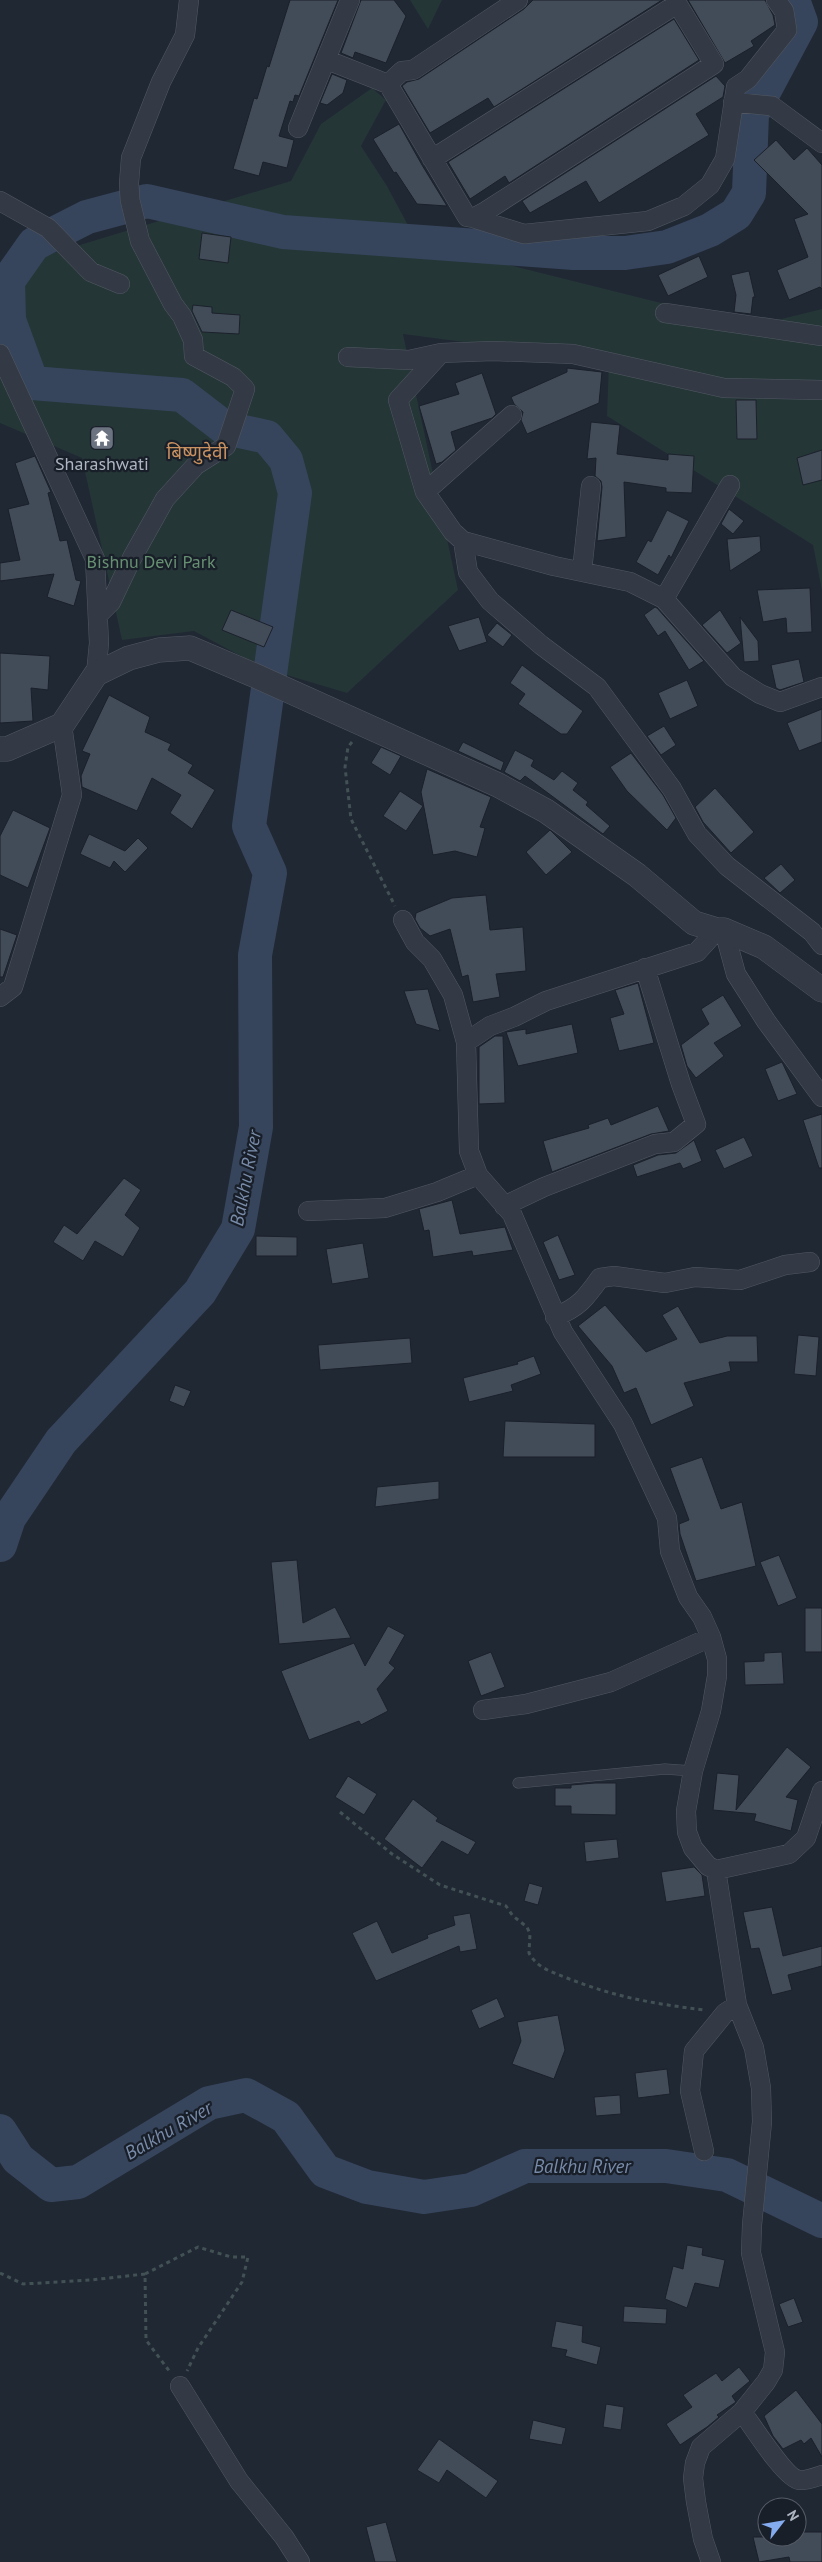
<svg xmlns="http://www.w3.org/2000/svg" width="822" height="2562" viewBox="0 0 822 2562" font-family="'PT Sans','Noto Sans Devanagari',sans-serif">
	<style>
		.green { fill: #253637 }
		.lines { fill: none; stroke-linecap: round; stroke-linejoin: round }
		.river { stroke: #37455c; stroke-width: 34 }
		.building { fill: #424b58; stroke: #1b212b }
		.service-casing { stroke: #515863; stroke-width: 11 }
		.minor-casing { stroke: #515863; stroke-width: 20 }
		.tertiary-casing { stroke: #515863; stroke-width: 25 }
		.path { stroke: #425154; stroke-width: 3; stroke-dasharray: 4 4; stroke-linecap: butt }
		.service { stroke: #343a45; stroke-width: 10 }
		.minor { stroke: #343a45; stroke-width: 19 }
		.tertiary { stroke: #343a45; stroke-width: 24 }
		.labels { text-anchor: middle; stroke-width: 4.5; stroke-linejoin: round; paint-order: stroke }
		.poi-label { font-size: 18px; fill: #aeb5c2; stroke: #191f29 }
		.park-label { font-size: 18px; fill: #679072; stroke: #191f29 }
		.neighbourhood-label { font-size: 19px; fill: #ca9160; stroke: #191f29 }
		.water-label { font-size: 19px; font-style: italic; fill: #788ba9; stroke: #191f29 }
	</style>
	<rect width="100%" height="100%" fill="#202834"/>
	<!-- green -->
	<path class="green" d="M410,0H442L428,29Z
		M372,88L386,100L361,146L387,186L417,242L753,326L822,309V591L813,545L607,416L609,361L403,334L458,590L347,693L263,668L194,631L122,640L82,458L0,423V308L27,261L291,181L321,124Z"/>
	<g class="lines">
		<!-- river -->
		<path class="river" d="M0,1545L9,1518L61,1441L200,1292L238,1229L256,1127L255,955L270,873L249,826L295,493L286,460L267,437L225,428L182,395L32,383L9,320L8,281L34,244L87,217L147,201L283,232L574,253H625L667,247L710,230L736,214L749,193L752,114L801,22L793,0
			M0,2131L18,2159L51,2185L78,2182L209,2103L246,2095L286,2117L325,2171L367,2187L424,2197L471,2190L525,2166H666L727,2175L822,2221"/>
	</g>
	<!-- building -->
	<path class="building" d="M290,0H338L299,96L295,95L293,102L290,101L279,136L294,140L287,168L263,162L259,176L233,169L254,98L257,99L267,66L269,67Z
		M361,0H394L406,16L386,63L355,52L353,58L341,53Z
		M533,0H662L494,107L488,98L430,133L402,86L407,82L419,79L524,9Z
		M688,0H765L773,15L775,25L751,41L754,46L725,63Z
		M674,19L699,60L509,183L505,176L470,199L448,162Z
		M332,74L347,80L343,93L327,105L320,103Z
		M716,76L725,86L723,97L696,114L709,135L599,203L586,181L530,213L522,201Z
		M399,124L422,165L447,206L417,204L396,172L394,173L373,139Z
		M776,140L794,160L807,148L822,165V289L820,287L789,300L777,270L808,257L794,219L808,214L754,160Z
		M202,233L231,237L228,263L199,259Z
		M699,256L708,277L668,296L658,275Z
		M749,271L755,297H753L751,314L734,312L736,295L731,275Z
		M193,305L212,307V313L240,315L239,334L202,332L192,311Z
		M567,368L602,372L599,403L527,434L521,420L523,412L514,404L511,397L567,372Z
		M482,373L496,414L492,418L451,432L456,450L442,462L436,464L419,406L459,394L455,383Z
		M736,400H756L757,439H737Z
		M591,422L620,425L617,454L668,460V454L694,456L692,493L666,492V488L624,482L626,537L597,541L602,487L601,481L595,476L596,458L587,459Z
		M822,450V480L803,485L797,458Z
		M35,456L51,492L48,493L60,541L67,540L76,580L81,581L74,606L47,597L54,574L0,581V563L20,560L8,509L29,504L15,463Z
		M729,509L744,521L733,534L721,524Z
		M667,510L689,521L671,558L669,555L658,575L636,562L648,540L651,542Z
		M760,536L761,551L730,571L727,539Z
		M810,588L812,632L787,633L786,618L763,622L757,590Z
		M655,607L657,608L704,661L689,670L665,631L658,636L644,615Z
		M231,610L273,627L264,647L222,630Z
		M720,610L741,643L727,653L702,625Z
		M479,617L487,642L459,651L448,626Z
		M740,617L758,641L759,661L744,662Z
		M497,623L512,635L503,647L487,635Z
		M0,653L50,656L48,690L31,688L33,721L0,723Z
		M799,659L804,682L780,690L776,688L771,665Z
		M522,665L583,711L567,734H561L518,704L525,694L510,683Z
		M687,680L698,706L670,719L658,693Z
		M109,695L150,717L145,732L171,744L168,750L193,765L188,773L215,790L192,829L170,813L181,795L152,778L137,811L82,787L81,776L90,754L82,751Z
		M822,709V742L799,751L787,723Z
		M664,726L676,745L661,755L647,736Z
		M463,742L504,762L501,771L458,751Z
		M381,747L401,756L390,775L371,763Z
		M515,750L534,760L531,766L554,780L562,771L578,783L573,790L588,802L586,805L610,826L603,834L525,776L520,781L504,772Z
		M631,753L663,795L676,818L667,830L627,791L610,767Z
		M427,769L491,797L480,827L485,828L477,857L455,851L433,855L421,792Z
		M715,788L754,832L731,853L703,822L695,807Z
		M400,791L423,806L406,831L383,816Z
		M13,810L50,828L28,888L0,875V836Z
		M550,830L572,852L546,875L526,852Z
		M89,834L125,851L138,838L148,848L125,872L114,861L110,868L80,854Z
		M781,864L795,880L780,893L764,878Z
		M486,895L490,930L523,927L526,971L496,974L500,997L473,1002L468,975L462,977L450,929L430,936L420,928L415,919L416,913L452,898Z
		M0,929L17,935L3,977H0Z
		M638,983L654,1043L619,1051L610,1018L624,1014L615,990Z
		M428,989L433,1007L440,1031L416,1024L404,991Z
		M723,995L742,1026L714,1043L724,1056L696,1078L687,1066L681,1045L709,1024L701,1009Z
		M572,1024L578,1053L518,1066L506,1032L526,1029V1034Z
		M495,1036H503L505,1103L479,1104V1047Z
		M782,1062L797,1094L778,1101L765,1069Z
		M658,1106L669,1131L651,1134L552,1172L543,1141L589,1128L588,1125L608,1118L611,1125Z
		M822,1114V1168H819L803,1120Z
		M744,1137L753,1156L724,1169L715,1150Z
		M694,1140L702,1161L683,1169L680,1163L637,1177L633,1165L658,1155L676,1153Z
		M124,1178L141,1190L125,1215L140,1228L123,1257L95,1241L83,1261L53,1242L64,1225L77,1234Z
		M452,1200L460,1234L505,1227L513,1250L473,1256L472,1251L433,1257L429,1230L424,1231L419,1209Z
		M558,1235L575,1275L559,1280L543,1242Z
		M256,1236L297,1237V1256H256Z
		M363,1243L369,1278L332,1284L326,1249Z
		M605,1305L646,1352L677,1339L662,1315L678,1306L700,1343L727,1336H757L758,1362H729L731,1371L684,1383L694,1406L651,1425L636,1388L624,1393L612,1366L578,1326Z
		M798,1335L819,1337L816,1376L794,1374Z
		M410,1338L412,1363L320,1370L318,1345Z
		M534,1356L541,1374L511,1385L513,1391L469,1402L463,1378L518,1364L517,1362Z
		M175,1385L191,1391L184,1407L169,1401Z
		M505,1421L595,1424V1457H503Z
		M702,1457L721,1509L742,1502L756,1566L696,1581L680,1534L679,1524L689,1520L670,1468Z
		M439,1481V1499L375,1507L377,1487Z
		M779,1555L797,1598L778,1606L760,1562Z
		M297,1560L303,1623L335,1607L351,1638L279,1644L271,1562Z
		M805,1608H822V1652H805Z
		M388,1626L405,1635L389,1663L395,1668L377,1689L388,1711L361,1725L359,1721L309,1740L281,1671L354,1643L365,1666Z
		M491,1652L505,1687L481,1696L468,1661Z
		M782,1652L784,1684L745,1685L744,1662L764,1661V1653Z
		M787,1747L811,1767L786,1797L798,1800L791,1831L754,1821L756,1814L713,1810L717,1773L739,1775L736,1810Z
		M348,1776L377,1794L364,1815L335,1797Z
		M595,1783H616V1815L571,1814V1806H555V1788H571V1785Z
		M413,1799L438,1818L436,1821L476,1842L468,1855L442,1841L422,1868L384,1839Z
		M617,1839L619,1858L586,1862L584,1842Z
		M694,1867L702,1875L705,1896L666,1902L661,1872Z
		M529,1883L543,1887L538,1905L524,1901Z
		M772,1907L783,1956L822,1946V1966L788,1975L792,1990L772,1995L759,1948L751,1949L743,1912Z
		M470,1913L477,1949L460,1952L459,1946L376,1981L352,1933L377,1921L392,1953L428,1938L427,1935L455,1925L453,1916Z
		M497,1998L505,2017L479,2029L471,2010Z
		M558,2015L565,2050L554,2079L512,2064L521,2041L517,2022Z
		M667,2069L670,2094L638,2098L635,2073Z
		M620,2095L621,2114L596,2116L594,2097Z
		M687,2245L703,2248L702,2255L725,2260L719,2288L695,2283L687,2308L665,2299L673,2266L683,2269Z
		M794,2298L803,2322L788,2327L779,2304Z
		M624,2306L667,2309L666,2324L623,2322Z
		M556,2321L583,2326L582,2342L601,2347L597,2365L565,2356L567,2350L551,2347Z
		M739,2367L750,2381L732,2396L736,2402L717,2415L719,2417L707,2427L680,2445L666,2424L692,2407L683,2395L716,2373L722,2381Z
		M796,2390L822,2424V2457L811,2438L804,2444L801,2440L783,2449L773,2436L764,2416Z
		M606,2404L624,2407L621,2430L603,2427Z
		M533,2420L566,2428L562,2445L529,2439Z
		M439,2439L498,2481L486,2498L447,2470L439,2483L417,2470Z
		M386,2522L397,2562H375L366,2527Z
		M797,2532H822V2562H790L789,2557L759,2562L753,2537H797Z"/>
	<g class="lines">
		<defs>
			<path id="service" d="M518,1783L665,1769L693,1771"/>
			<path id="minor" d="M518,0L413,70L402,71L388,84L467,217L473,218L486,211L714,64L675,0
				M327,60L388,84
				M733,102L772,106L822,143
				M298,128L350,0
				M432,159L677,4
				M0,201L48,228L91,272L120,284
				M473,218L524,234L648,221L684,206L710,185L725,159L736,87L748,79L787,30L784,11L776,0
				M665,313L822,336
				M441,353L398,400L425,492L453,532L463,541L554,566L630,582L664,599L733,677L760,694L780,702L822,687
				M0,354L95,559L99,643L96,674
				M348,357L409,360L441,353L493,351L573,354L724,388L822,390
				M425,492L512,415
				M463,541L468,572L490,601L541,645L597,687L672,789L697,834L727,866L812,932L822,945
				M582,571L591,486
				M664,599L730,485
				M98,615L111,602L132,558L165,499L196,465L226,446L245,389L233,377L194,356L193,340L182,316L173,304L140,241L130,200L129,183L131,158L161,82L185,35L189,0
				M403,920L415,942L432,959L453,995L466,1042
				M724,930L736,974L766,1021L822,1097
				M0,997L13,987L72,795L62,725
				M504,1206L544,1187L655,1144L674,1142L696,1124L681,1084L645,968
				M308,1211L385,1208L437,1192L478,1175
				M555,1317C579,1307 585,1299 600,1278L614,1276L665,1283L695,1277L740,1280L785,1265L810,1262
				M483,1710L526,1704L611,1682L711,1637
				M716,1870L789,1854L806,1838L822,1791
				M704,2151L690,2091L694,2051L725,2013L737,2005
				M180,2386L239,2481L284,2537L300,2562
				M742,2412C752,2425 785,2478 799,2480C806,2481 816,2477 822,2475
				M711,2562L703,2539L696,2502L693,2478L695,2463L701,2447L742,2412L766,2382L773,2370L775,2352L751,2253L752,2225L762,2122L761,2088L754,2048L737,2005L716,1870L708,1866L693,1848L687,1832L686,1811L693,1771L711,1711L717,1676V1659L711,1637L702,1617L688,1597L670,1551L667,1518L623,1424L563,1332L512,1214L478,1175L469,1151L466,1042L490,1026L514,1017L546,1001L697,952L717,930"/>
			<path id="tertiary" d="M0,749H7L62,725L96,674L129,658L159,650L190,648L256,676L498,785L546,811L637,875L694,923L717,930H724L764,947L822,990"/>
		</defs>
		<!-- service casing -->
		<use href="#service" class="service-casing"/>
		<!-- minor casing -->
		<use href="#minor" class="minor-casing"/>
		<!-- tertiary casing -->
		<use href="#tertiary" class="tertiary-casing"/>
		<!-- path -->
		<path class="path" d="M352,742L348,747L345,767L351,819L395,906
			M340,1812L392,1854L440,1885L506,1906L513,1916L527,1927L530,1934L529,1953C537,1968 552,1972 567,1978C615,1997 654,2004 705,2010
			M0,2273L23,2284L91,2280L145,2274L146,2340L170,2372
			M145,2274L198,2247L231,2257H248L242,2282L198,2348L187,2371"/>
		<!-- service -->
		<use href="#service" class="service"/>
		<!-- minor -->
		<use href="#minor" class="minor"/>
		<!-- tertiary -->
		<use href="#tertiary" class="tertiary"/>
	</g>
	<!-- icons -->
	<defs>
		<symbol id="temple-square" viewBox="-11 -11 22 22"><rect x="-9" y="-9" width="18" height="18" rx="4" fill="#6b7280" stroke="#191f29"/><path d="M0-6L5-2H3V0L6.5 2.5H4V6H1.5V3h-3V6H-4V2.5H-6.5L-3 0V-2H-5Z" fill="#fff"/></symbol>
	</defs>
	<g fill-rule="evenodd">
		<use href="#temple-square" x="88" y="424" width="28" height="28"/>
	</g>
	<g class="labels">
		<!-- poi labels -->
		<g class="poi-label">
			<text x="102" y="470">Sharashwati</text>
		</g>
		<!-- park labels -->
		<g class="park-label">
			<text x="151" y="568">Bishnu Devi Park</text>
		</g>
		<!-- neighbourhood labels -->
		<g class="neighbourhood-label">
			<text x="197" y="459">बिष्णुदेवी</text>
		</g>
		<!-- water labels -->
		<g class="water-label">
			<text transform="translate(245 1178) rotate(-79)" y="7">Balkhu River</text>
			<text transform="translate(168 2130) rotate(-30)" y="7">Balkhu River</text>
			<text x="582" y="2173">Balkhu River</text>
		</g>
	</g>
	<!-- north arrow -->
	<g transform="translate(782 2522) rotate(59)"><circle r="24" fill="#191f29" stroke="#555b66"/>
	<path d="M0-4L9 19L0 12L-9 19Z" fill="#85abef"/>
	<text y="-8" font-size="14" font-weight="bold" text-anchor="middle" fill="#aeb5c2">N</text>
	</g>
</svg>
